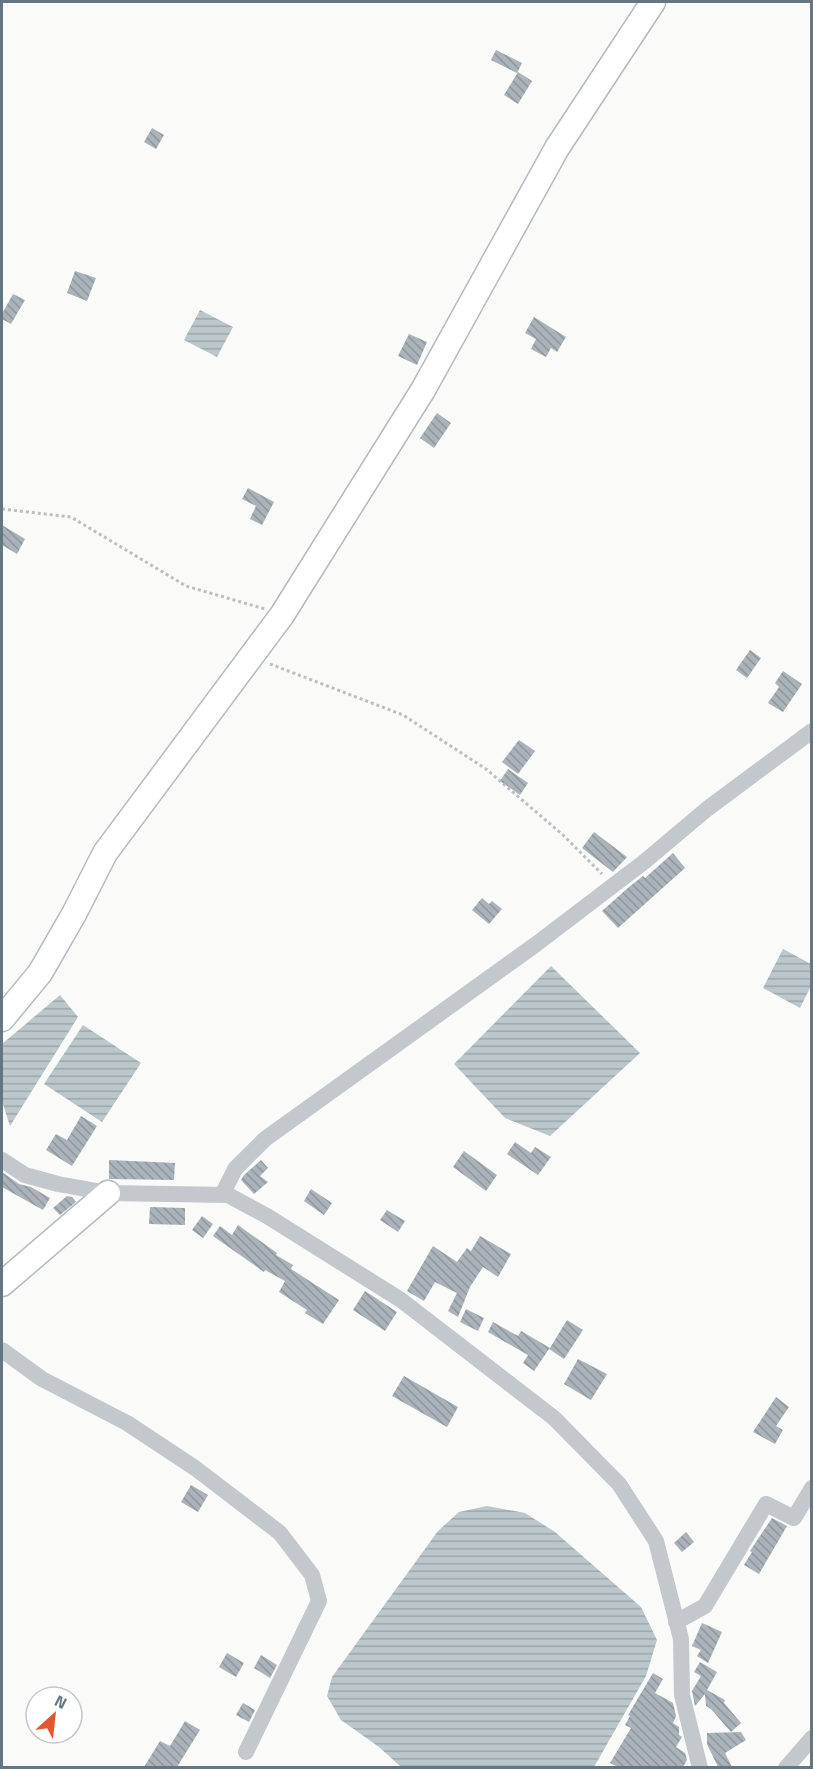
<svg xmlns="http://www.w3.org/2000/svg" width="813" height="1769" viewBox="0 0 813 1769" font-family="'Titillium Web',sans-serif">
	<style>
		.water { fill: url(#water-rules) }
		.building { fill: url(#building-back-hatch) }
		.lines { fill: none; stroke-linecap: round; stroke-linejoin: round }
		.secondary-casing { stroke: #b3babf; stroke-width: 27 }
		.path { stroke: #bbbfc2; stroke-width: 3; stroke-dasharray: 3 3; stroke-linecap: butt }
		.street { stroke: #c3c8cc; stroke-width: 16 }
		.secondary { stroke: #fff; stroke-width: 24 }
	</style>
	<defs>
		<pattern id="water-rules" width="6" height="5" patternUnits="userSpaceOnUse" patternTransform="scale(1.5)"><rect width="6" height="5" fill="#bbc7cb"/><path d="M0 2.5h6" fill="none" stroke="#9ca6aa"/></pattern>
		<pattern id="building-back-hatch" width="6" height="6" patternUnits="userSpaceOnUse" patternTransform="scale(1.5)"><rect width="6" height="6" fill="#aab3b9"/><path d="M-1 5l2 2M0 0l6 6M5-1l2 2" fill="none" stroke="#8e969c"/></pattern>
	</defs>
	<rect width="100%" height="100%" fill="#fafaf8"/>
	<!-- water -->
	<path class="water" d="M200,310L233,327L217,357L184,340Z
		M783,949L811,964V986L800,1008L763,988Z
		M551,966L640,1053L550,1136L505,1118L454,1064Z
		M60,995L78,1017L10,1126L2,1101V1044Z
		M83,1025L141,1063L102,1122L44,1084Z
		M487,1506L525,1513L555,1532L641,1607L657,1640L646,1676L594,1767H401L379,1747L341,1720L327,1696L332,1677L438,1531L459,1512Z"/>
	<!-- building -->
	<path class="building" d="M496,50L522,63L517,73L491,60Z
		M518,72L532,81L518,104L504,95Z
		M152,128L164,135L156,149L144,142Z
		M75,271L96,278L87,301L67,293Z
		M13,294L25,300L11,324L2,319V314Z
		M534,317L566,337L557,352L551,348L546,357L531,349L536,339L525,333Z
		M409,334L427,342L417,365L398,356Z
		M437,413L451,423L434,448L420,438Z
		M248,488L274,502L262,525L250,519L256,506L242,499Z
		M2,525L25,539L17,554L2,545Z
		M750,650L761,658L747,678L736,670Z
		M783,671L802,684L783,712L768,703L779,687L775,683Z
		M519,740L535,751L518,774L502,762Z
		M508,769L528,783L520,795L500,781Z
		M594,832L627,857L613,872L582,848Z
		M673,853L685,868L618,928L602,911L629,887L643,876L645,878Z
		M482,898L489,904L492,901L502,909L489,924L472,910Z
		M81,1116L97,1126L72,1166L46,1150L56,1134L67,1140Z
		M515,1142L531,1153L535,1147L551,1157L538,1175L507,1154Z
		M464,1151L497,1175L486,1191L453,1167Z
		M109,1160L175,1163L174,1180L109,1179Z
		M261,1160L268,1168L260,1176L268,1182L254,1194L241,1180L244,1175Z
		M2,1172L19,1184L31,1187L50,1198L43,1210L2,1187Z
		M311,1189L332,1203L324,1215L304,1201Z
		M67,1196L72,1197L76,1202L60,1215L53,1208Z
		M150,1207L185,1208V1225L149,1224Z
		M387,1210L405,1221L398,1232L380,1220Z
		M202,1216L213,1224L203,1238L192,1230Z
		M238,1225L277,1253L276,1255L293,1265L291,1269L339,1300L323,1324L305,1313L307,1310L279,1292L285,1281L265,1270L264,1272L213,1236L220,1226L232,1235Z
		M480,1236L511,1254L498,1277L483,1267L470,1287L458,1317L448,1311L457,1293L435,1282L424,1301L407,1291L433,1246L457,1262L467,1248L471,1251Z
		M365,1291L397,1312L385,1331L353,1310Z
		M466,1309L484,1318L478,1331L460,1322Z
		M567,1320L583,1330L564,1359L549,1349L534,1371L523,1363L528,1355L488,1332L493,1322L518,1336L521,1331L550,1348Z
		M578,1359L607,1374L591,1400L564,1384Z
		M404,1376L458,1407L447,1427L392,1396Z
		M776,1397L789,1407L776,1426L783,1430L775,1444L753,1432Z
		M191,1485L208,1495L198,1512L181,1502Z
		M772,1518L787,1526L759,1574L744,1565L752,1552L750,1551Z
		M686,1532L694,1542L682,1552L674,1543Z
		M702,1623L722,1632L708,1663L697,1656L701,1650L692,1646Z
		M227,1653L244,1663L236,1677L219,1667Z
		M261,1655L277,1665L270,1678L254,1668Z
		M700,1662L717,1672L707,1690L725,1700L724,1703L741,1723L731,1732L711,1709L706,1706L705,1694L695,1706L692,1691L701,1676L694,1672Z
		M653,1673L663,1679L655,1693L673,1703L676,1716L673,1723L679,1727V1735L682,1737L676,1747L685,1753L687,1760L683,1767H618L610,1763L631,1728L625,1725L630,1716L628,1715Z
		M243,1703L255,1710L249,1722L236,1715Z
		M185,1721L200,1730L177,1767H144L160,1741L170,1746Z
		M741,1732L746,1740L725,1753L732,1767H718L707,1744V1733Z"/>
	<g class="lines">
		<defs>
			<path id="secondary" d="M2,1019L40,973L74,914L105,853L282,615L423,390L557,148L653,2
				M2,1284L108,1193"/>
		</defs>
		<!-- secondary casing -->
		<use href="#secondary" class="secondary-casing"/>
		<!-- path -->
		<path class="path" d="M2,509L71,517L186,586L265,609
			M270,664L403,715L486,769L563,835L602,874"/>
		<!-- street -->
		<path class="street" d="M2,1160L25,1175L58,1184L108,1193L228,1195L267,1216L401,1300L554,1418L619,1484L656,1541L681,1639L682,1695L700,1768
			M222,1195L235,1169L265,1139L535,945L644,862L707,809L812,731
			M2,1350L42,1379L127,1423L195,1468L280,1533L312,1575L319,1601L246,1752
			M676,1622L705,1606L766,1504L794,1518L812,1488
			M786,1768L812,1738"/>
		<!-- secondary -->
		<use href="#secondary" class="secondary"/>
	</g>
	<!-- border -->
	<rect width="813" height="1769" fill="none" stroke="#657683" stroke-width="6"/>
	<!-- north arrow -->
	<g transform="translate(54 1715) rotate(27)"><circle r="28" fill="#ffffff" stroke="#c1c8cd" stroke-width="1.5"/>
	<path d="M0-4.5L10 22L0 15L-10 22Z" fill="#e4572e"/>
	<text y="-9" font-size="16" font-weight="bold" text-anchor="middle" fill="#657683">N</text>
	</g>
</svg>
